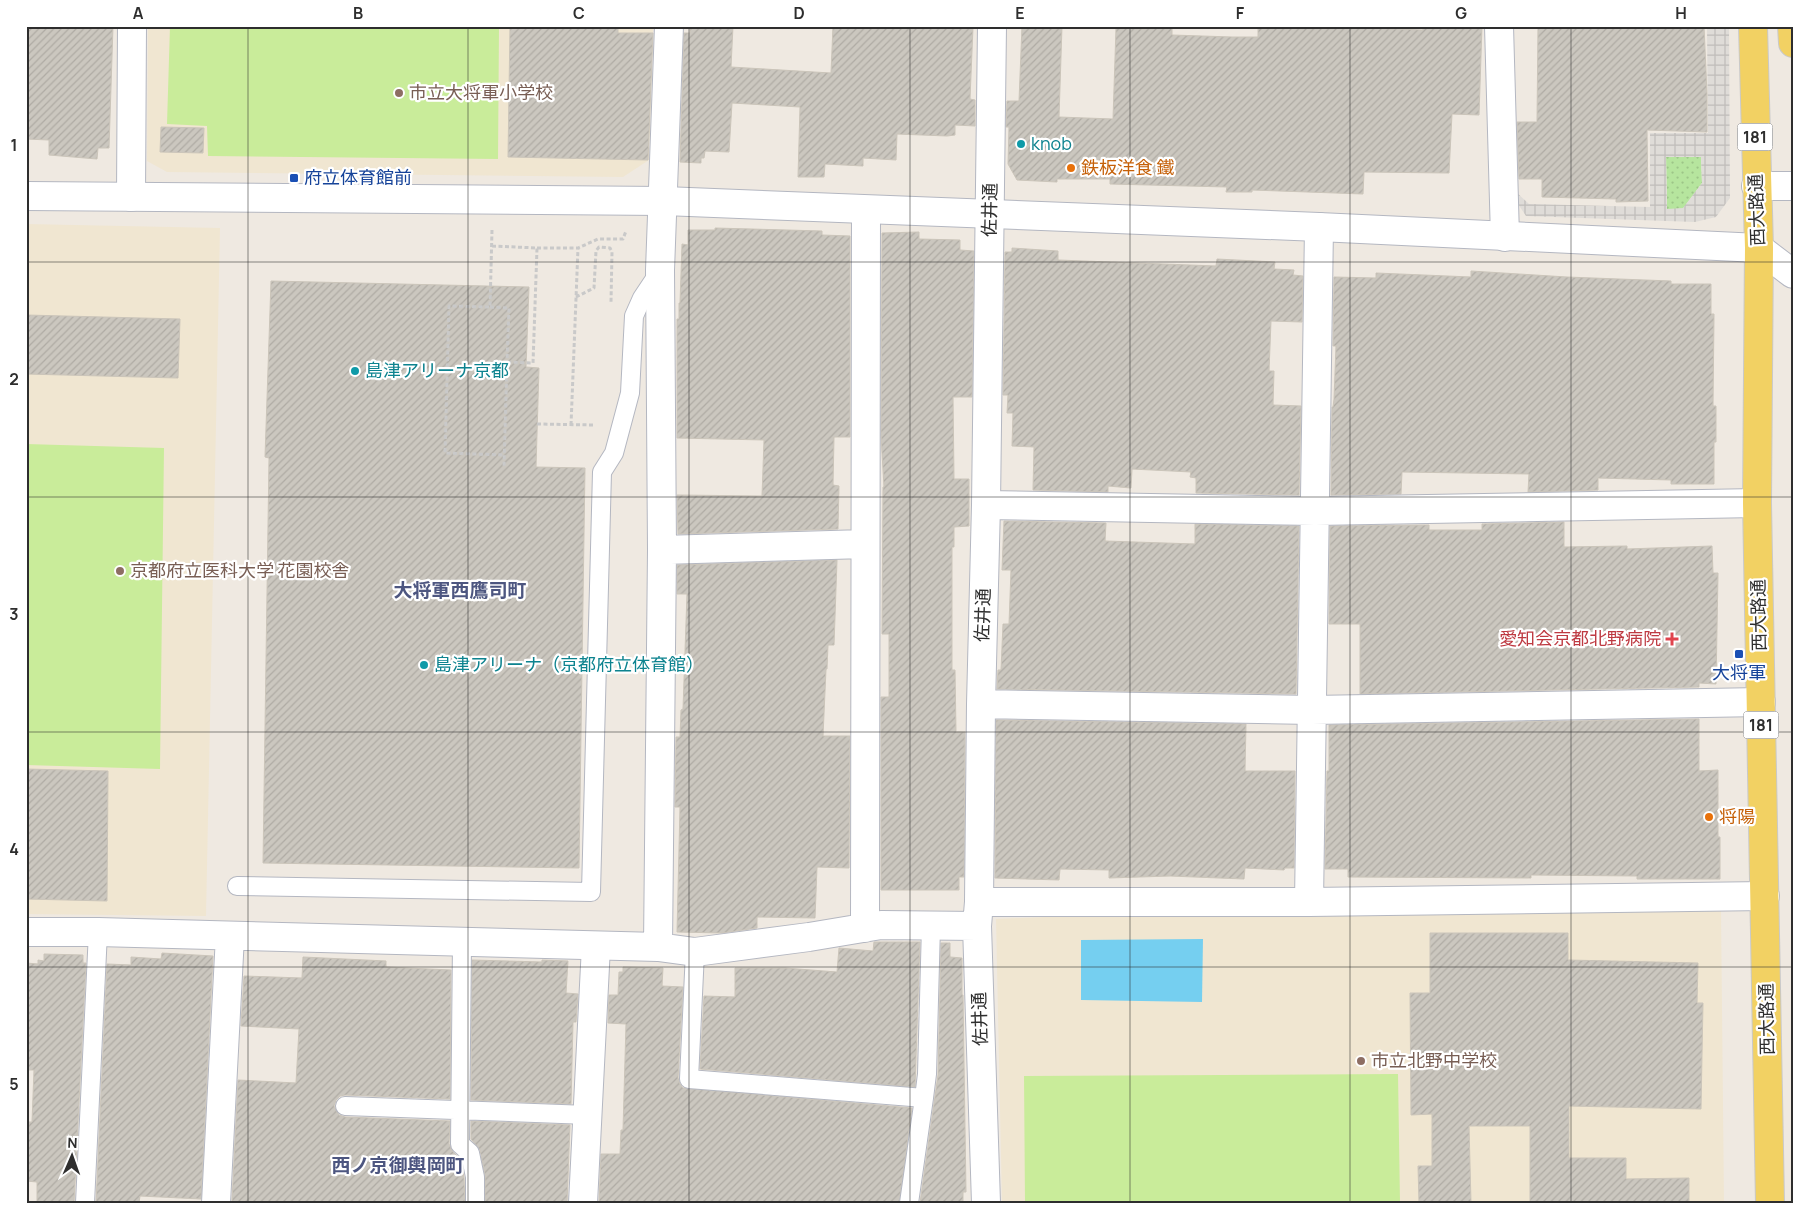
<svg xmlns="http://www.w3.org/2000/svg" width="1819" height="1229" viewBox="0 0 1819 1229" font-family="Manrope,'Noto Sans JP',sans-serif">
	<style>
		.education { fill: #f0e6d1 }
		.grass { fill: url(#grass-dots) }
		.pitch { fill: #c9ec9a }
		.plaza { fill: url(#plaza-grid); fill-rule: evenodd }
		.water { fill: #75cff0 }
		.building { fill: url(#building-hatch); stroke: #cbc5ba }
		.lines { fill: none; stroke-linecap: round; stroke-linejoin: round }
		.service-casing { stroke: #b4b7c1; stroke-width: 20 }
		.minor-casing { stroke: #b4b7c1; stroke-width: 30 }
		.tertiary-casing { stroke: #b4b7c1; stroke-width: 30 }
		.primary-casing { stroke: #c9c9c9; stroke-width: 30 }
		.path { stroke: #c9c9c9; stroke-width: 3; stroke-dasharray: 4 2.5; stroke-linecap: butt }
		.service { stroke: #fff; stroke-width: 18 }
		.minor { stroke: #fff; stroke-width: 28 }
		.tertiary { stroke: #fff; stroke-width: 28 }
		.primary { stroke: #f2d163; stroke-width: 28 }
		.grid { fill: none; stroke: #2e2e2e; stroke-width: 1; stroke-opacity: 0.55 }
		.education-dot { fill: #8d6e63; stroke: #fff; stroke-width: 2 }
		.culture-dot { fill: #0f9aa8; stroke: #fff; stroke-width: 2 }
		.food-dot { fill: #e8710a; stroke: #fff; stroke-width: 2 }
		.transit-dot { fill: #1a4fb4; stroke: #fff; stroke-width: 2 }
		.health-dot { fill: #e0444e; stroke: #fff; stroke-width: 2 }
		.labels { text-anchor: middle; stroke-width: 4.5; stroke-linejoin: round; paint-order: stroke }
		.shield { fill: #fff; stroke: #6d6d6d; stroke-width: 1 }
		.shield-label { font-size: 16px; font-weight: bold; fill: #2e2e2e }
		.education-label { font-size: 18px; fill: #785e54; stroke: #fff; text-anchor: start }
		.culture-label { font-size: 18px; fill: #0d838f; stroke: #fff; text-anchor: start }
		.food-label { font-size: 18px; fill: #c56008; stroke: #fff; text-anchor: start }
		.transit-label { font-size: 18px; fill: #164399; stroke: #fff; text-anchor: start }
		.street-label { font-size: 18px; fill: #2e2e2e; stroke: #fff }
		.health-label { font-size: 18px; fill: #be3a42; stroke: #fff; text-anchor: end }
		.neighbourhood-label { font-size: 19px; font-weight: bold; fill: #4d5680; stroke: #fff }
		.neatline { fill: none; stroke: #2e2e2e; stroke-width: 2 }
		.grid-label { font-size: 16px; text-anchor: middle; font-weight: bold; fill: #2e2e2e }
	</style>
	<defs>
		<pattern id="grass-dots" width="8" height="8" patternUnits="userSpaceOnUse" patternTransform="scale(1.25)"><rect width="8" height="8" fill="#b6e59e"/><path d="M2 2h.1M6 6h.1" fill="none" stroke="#9dc588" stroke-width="1.8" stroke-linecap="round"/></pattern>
		<pattern id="plaza-grid" width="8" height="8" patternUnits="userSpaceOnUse" patternTransform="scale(1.25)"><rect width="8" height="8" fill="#dfdcd8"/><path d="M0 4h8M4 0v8" fill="none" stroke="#c0bdba"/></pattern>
		<pattern id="building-hatch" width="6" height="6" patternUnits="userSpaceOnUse" patternTransform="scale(1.25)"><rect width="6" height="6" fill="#cbc7bf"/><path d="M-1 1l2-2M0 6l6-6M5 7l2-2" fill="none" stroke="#afaba4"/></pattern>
	</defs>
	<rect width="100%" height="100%" fill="#efe9e1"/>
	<!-- education -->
	<path class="education" d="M148,26H653L649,160L623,177L167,172L147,161Z
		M26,224L220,228L206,916L26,914Z
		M1721,910L1724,1203H1002L996,919L1138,913Z"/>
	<!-- grass -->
	<path class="grass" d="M1666,156L1701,157L1702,183L1683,209H1667Z"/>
	<!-- pitch -->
	<path class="pitch" d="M170,26H499L498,159L208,156L207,126L167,124Z
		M26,444L164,448L160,769L26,765Z
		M1398,1074L1400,1203H1025L1024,1076Z"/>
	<!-- plaza -->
	<path class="plaza" d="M1707,26H1729L1730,198L1716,217L1695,222L1526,216L1514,198V190L1529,204L1650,207V133H1708ZM1666,157H1701L1702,183L1683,208L1667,209Z"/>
	<!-- water -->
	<path class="water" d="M1203,939L1202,1002L1081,1000V940Z"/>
	<!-- building -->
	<path class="building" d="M26,26H113L109,148H98L97,159L49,155V140L26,139Z
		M510,26H618V33H653L648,160L508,157Z
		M698,26H733L731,67L831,73L833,26L973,27L970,99L975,100V126L955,125V135L947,136L897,134L896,160L863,158V166L825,164L824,177H798L800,107L732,103L729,152L705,151L704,158H701V163L680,162L684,33H690V27L698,28Z
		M1022,26H1062L1059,117L1113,119L1116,28L1145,29L1146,26H1172V35L1232,37H1258V26H1370L1369,28L1423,30V26H1482L1479,115L1452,114L1449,173L1364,172L1363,194L1252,190V192H1226L1227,187L1110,184V179H1057V182L1017,180L1008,164L1009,127H1006L1007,101H1019Z
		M1538,26H1704L1707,94V132L1647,130L1648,201L1616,202V199L1542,197V179H1519L1517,122H1537Z
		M161,127L204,128L203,153L160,152Z
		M715,228L822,231V235L850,236V437H834L833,485L839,486L838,529L678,534L677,495L762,496L764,440L677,438V319H679V303H680L682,244L688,245V230H715Z
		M919,232V239L960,240V250L974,251L972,397H953L954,479H969V526L954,527V547H952V670H955L956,732H965L964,877H959V890H881V697H889V634H882L883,487H884L881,436L882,235V233Z
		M1012,248L1058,251V260L1216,266L1217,259L1275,262L1274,269L1294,270L1293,275L1303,276L1302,322L1271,321L1269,371H1274L1273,405L1301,406L1299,495L1196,493V478L1190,477L1191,472L1132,469L1131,488L1108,486V492L1033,490L1034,447L1012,446L1013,413H1007L1008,395H1003L1005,252H1012Z
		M1471,271L1567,277L1671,281V284H1711V314H1714L1713,406H1716V442H1714V484H1671V480L1598,478V490L1528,492L1529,474L1402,472L1401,494L1331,495L1332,407H1333L1334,399L1336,346H1333L1334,277L1376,278V273L1471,277Z
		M271,281L529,287L526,367L539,368L536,467L585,468L579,868L263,863L269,458L265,457Z
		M26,315L180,319L178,378L26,374Z
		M1004,521L1106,523L1105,541L1195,544V524L1299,526L1296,694L997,689L998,670H1001L1003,624H1009L1011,570H1002Z
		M1564,522V547L1627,546V549L1712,546L1713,573H1718L1716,684L1699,683V687L1360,694V624H1329L1330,526L1429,525V530H1482V524Z
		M837,560L834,645H828L827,669H826L823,736H850L849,868L817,867L815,918L757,917V928L722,933L677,932L680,807H675L676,737H680L681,710L683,709L687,594H677V565Z
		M1699,719V771L1718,770V837H1720V879H1637V876L1531,875V878L1348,877V869H1325L1327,771H1329V725Z
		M996,720L1246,724L1245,771H1295L1294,868H1285L1284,870L1245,868L1244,879L1170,876L1109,878V870L1060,869L1059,880L995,878Z
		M26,769L108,771L107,901L26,899Z
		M1430,933H1568V960L1698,963L1697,1003H1703L1701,1109L1569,1106V1158H1626V1179L1689,1178V1203H1530V1126H1469L1471,1203H1419L1418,1166H1432V1114L1411,1115L1410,993H1430Z
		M874,942H920L915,1087L700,1069L704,996L735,997V968H785L837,972L839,948L873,951Z
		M941,943H950V957L962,958V995H963L966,1192H963V1203H920L938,1075Z
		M162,953L213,956L201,1199L140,1196L139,1203H96L107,964L131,965V957L161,959Z
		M44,954L83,955V963H86L74,1203H37V1182L26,1181V1146H28L29,1122H32L34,1070H26V963L38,964V960L44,961Z
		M303,957L386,961V967L451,970L450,1099L345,1095L340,1096L336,1100L334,1106L339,1115L345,1117L450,1121L449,1144L453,1152L460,1159L464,1178L465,1203H241L232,1201L238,1080L296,1083L299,1029L241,1026L244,976L302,978Z
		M472,960L542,962V960L568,961L566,993L578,994L576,1022H573L571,1104L471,1100Z
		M623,967L663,968L662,986L683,987L678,1078L680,1084L683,1088L912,1108L899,1203H599L601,1154H620L621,1130H623L626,1024L608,1023L609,995H618L619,972H623Z
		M471,1121L570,1125L567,1203L485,1202V1175L480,1150L471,1139Z"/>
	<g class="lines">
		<defs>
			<path id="service" d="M237,886L591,892L602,472L614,453L630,393L634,316L642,298L660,271
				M462,942L460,1144L470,1153L475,1177V1201
				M695,952L689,1079L924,1098L909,1203
				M924,1098L927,1074L931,926
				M345,1106L588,1115
				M85,1203L98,932"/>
			<path id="minor" d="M1499,26L1505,237
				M131,197L132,26
				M1759,248L1793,274
				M986,505L1315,511L1757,503
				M662,550L865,544
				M981,704L1312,710L1761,702
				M979,902H1309L1765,896
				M1309,902L1319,227
				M865,928L866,210
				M26,932H98L658,947L695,952L809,937L881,925L977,926
				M658,947L662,550L660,270L669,26
				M216,1203L230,936
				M583,1203L596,946
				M986,1203L977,926L979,902L981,704L986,505L992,26"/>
			<path id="tertiary" d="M1756,186H1793
				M26,196L664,201L1319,227L1759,248"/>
			<path id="primary" d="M1753,26L1759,248L1757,503L1770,1203
				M1792,26L1793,43"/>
		</defs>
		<!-- service casing -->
		<use href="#service" class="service-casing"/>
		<!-- minor casing -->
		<use href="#minor" class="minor-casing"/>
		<!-- tertiary casing -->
		<use href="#tertiary" class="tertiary-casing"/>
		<!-- primary casing -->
		<use href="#primary" class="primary-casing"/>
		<!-- path -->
		<path class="path" d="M492,230L490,307L449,306L445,453L504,455
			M492,246L537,248L533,363L507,362L504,467
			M537,248H578L598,239H623L626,231
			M576,297L594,288L596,251L599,247L610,248L612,252L611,302
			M490,307L509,308L507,362
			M537,424L594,425
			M571,425L578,248"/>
		<!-- service -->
		<use href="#service" class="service"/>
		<!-- minor -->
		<use href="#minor" class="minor"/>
		<!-- tertiary -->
		<use href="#tertiary" class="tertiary"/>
		<!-- primary -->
		<use href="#primary" class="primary"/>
	</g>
	<!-- grid -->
	<path class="grid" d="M248,26V1203M468,26V1203M689,26V1203M910,26V1203M1130,26V1203M1350,26V1203M1571,26V1203M26,262H1793M26,497H1793M26,732H1793M26,967H1793"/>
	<!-- markers -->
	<g class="education-dot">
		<circle cx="399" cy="93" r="5"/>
		<circle cx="120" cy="571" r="5"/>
		<circle cx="1361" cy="1061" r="5"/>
	</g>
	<g class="culture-dot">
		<circle cx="1021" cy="144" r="5"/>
		<circle cx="355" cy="371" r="5"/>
		<circle cx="424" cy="665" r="5"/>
	</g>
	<g class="food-dot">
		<circle cx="1071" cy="168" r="5"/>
		<circle cx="1709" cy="817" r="5"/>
	</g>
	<g class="transit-dot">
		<rect x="289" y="173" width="10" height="10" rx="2.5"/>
		<rect x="1734" y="649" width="10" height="10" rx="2.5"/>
	</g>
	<path class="health-dot" d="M1669.5 631.5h5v5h5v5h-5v5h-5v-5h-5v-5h5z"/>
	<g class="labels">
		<!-- shield labels -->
		<g class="shield">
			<rect x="1737.5" y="123.5" width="35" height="27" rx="4"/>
			<rect x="1743.5" y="711.5" width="35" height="27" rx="4"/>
		</g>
		<g class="shield-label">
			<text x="1755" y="143">181</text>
			<text x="1761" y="731">181</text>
		</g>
		<!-- education labels -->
		<g class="education-label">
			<text x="409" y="99">市立大将軍小学校</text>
			<text x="130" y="577">京都府立医科大学 花園校舎</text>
			<text x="1371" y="1067">市立北野中学校</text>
		</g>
		<!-- culture labels -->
		<g class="culture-label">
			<text x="1031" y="150">knob</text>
			<text x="365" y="377">島津アリーナ京都</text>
			<text x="434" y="671">島津アリーナ（京都府立体育館）</text>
		</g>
		<!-- food labels -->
		<g class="food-label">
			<text x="1081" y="174">鉄板洋食 鐵</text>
			<text x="1719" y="823">将陽</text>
		</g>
		<!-- transit labels -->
		<g class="transit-label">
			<text x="304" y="184">府立体育館前</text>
			<text x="1739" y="679" text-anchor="middle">大将軍</text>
		</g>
		<!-- street labels -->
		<g class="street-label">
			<text transform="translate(990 210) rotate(-89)" y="6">佐井通</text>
			<text transform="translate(1757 210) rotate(-92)" y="6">西大路通</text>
			<text transform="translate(983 615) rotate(-88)" y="6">佐井通</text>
			<text transform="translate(1759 615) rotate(-91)" y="6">西大路通</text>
			<text transform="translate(980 1019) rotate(-92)" y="6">佐井通</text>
			<text transform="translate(1767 1019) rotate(-91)" y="6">西大路通</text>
		</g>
		<!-- health labels -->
		<g class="health-label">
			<text x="1661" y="645">愛知会京都北野病院</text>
		</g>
		<!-- neighbourhood labels -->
		<g class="neighbourhood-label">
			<text x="460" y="597">大将軍西鷹司町</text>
			<text x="398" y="1172">西ノ京御輿岡町</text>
		</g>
	</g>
	<!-- border -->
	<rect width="1819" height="1229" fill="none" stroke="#ffffff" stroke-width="55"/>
	<!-- north arrow -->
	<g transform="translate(72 1156) rotate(2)" stroke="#ffffff" stroke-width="4" paint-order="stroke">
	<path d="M0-4L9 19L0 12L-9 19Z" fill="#2e2e2e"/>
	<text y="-8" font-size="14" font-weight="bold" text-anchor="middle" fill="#2e2e2e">N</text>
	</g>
	<rect x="28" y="28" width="1764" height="1174" class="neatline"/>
	<g class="grid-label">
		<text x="138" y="19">A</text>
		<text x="358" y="19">B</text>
		<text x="579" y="19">C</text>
		<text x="799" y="19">D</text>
		<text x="1020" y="19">E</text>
		<text x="1240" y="19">F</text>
		<text x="1461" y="19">G</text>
		<text x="1681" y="19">H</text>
		<text x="14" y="151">1</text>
		<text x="14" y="385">2</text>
		<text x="14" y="620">3</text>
		<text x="14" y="855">4</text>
		<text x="14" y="1090">5</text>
	</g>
</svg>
